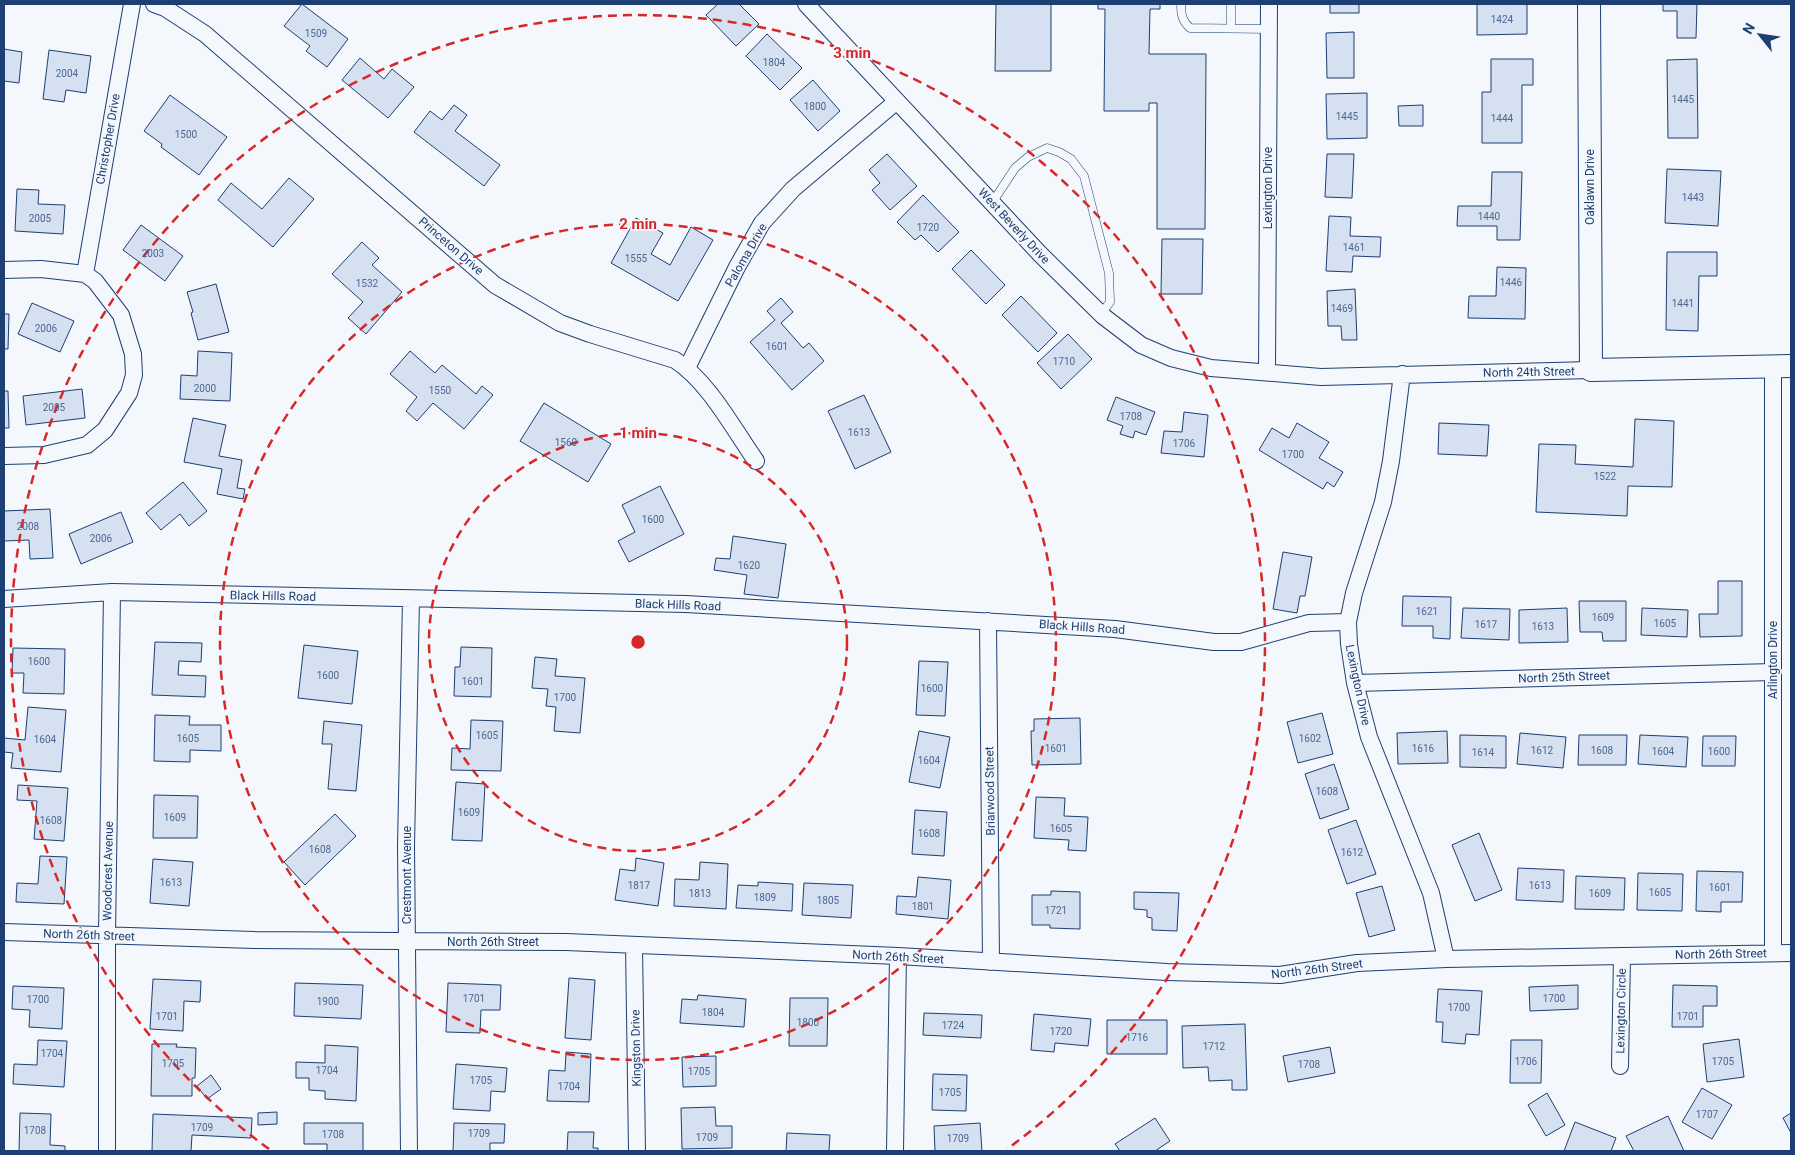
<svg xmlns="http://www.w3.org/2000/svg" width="1795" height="1155" viewBox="0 0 1795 1155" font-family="Roboto,sans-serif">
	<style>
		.building { fill: #d5e0f0; stroke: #1d3f73 }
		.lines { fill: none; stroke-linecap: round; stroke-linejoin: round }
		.lane-casing { stroke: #1d3f73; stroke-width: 9 }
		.street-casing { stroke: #1d3f73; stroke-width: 18 }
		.secondary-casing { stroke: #1d3f73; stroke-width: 24 }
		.lane { stroke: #f4f7fb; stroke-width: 8 }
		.street { stroke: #f4f7fb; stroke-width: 16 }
		.secondary { stroke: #f4f7fb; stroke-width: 22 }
		.ring { fill: none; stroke: #d62828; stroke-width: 2.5; stroke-dasharray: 9 6 }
		.labels { text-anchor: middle; stroke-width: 4; stroke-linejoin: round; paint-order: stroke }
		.number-label { font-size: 10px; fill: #4b6792 }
		.street-label { font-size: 12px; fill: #1d3f73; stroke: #f4f7fb }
		.centre { fill: #d62828; stroke: #f4f7fb; stroke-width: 2.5 }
		.ring-label { font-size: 15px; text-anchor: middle; font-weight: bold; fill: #d62828; stroke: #f4f7fb; stroke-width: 4; stroke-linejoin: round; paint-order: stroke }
	</style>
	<rect width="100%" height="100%" fill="#f4f7fb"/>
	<!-- building -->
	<path class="building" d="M302,4L348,39L327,67L306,51L310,46L284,26Z
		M718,4H739L759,24L736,46L706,15Z
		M996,4H1051V71H995Z
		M1098,4H1160V9H1150L1149,54H1206L1205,229H1157V103H1149V111H1104L1105,9H1098Z
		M1330,4H1359V13H1330Z
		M1477,4H1527V34L1477,35Z
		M1663,4H1697L1696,38H1677V11H1663Z
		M1354,32V78H1327L1326,33Z
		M767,34L802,68L780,90L746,56Z
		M4,49L22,52L19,83L4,81Z
		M49,50L91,56L86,93L66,90L64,102L43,99Z
		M360,58L384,79L392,69L414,87L388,118L342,80Z
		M1491,59H1533V85H1522V143H1482V92H1491Z
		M1697,59L1698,138H1668L1667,60Z
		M813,80L840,111L818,131L790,100Z
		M1367,93V138L1327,139L1326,94Z
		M170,95L227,137L199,175L161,147L162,144L144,131Z
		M454,105L467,115L455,131L500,165L484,186L414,132L430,111L442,120Z
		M1423,105V126H1399L1398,106Z
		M887,154L917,186L890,210L872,190L880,183L869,170Z
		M1327,154H1354L1352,198L1325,197Z
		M1667,169L1721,171L1718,226L1665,223Z
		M1492,172H1522L1520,240H1497V226H1457L1458,206H1491Z
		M289,178L314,199L273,247L218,200L231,183L262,209Z
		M17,189L39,190L38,204L65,205L63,234L15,231Z
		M923,195L959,232L938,252L921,235L915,240L897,222Z
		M1329,216L1351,217L1350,236L1381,237L1380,257L1353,256L1352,272L1326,271Z
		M636,218L663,233L651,254L670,265L691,227L713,240L678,301L611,263Z
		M141,225L183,256L165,281L123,250Z
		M1162,239H1203L1202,294H1161Z
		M362,242L379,258L372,265L402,292L366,334L348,318L363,302L332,274Z
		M971,250L1005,285L986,304L952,269Z
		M1667,252H1717V276H1699L1698,331L1666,330Z
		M1497,267L1526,268L1525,319L1468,318L1469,296H1496Z
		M216,284L229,332L198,340L191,313L193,312L187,292Z
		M1355,289L1357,340H1342L1341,326H1328L1327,291Z
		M1021,296L1057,333L1038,352L1002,315Z
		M781,298L793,312L781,323L803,348L809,343L824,361L792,390L750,342L775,320L767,311Z
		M32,303L74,321L60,352L18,334Z
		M4,314H9L8,349H4Z
		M1068,334L1092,359L1061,389L1037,363Z
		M198,351L232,353L230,401L180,399L181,375L197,376Z
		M410,351L435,373L442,365L476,394L482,386L493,395L464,429L433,403L417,421L406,411L417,397L390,374Z
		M82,389L85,418L26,425L23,396Z
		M4,391H8L9,428H4Z
		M864,395L891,452L855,469L828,411Z
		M1116,397L1155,412L1146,435L1135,431L1133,438L1120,434L1123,426L1107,420Z
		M544,403L611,444L588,482L520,441Z
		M1184,412L1208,415L1204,457L1161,453L1164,431L1182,432Z
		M193,418L226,425L219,456L242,460L237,488L245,489L243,499L217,494L222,469L184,462Z
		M1635,419L1674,421L1672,487L1628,486L1627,516L1536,512L1539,444L1576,445L1575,464L1633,467Z
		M1297,423L1329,442L1319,458L1343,472L1334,487L1327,482L1323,489L1259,450L1272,428L1289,438Z
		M1439,423L1489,425L1487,456L1438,454Z
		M183,482L207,511L189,526L180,514L161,530L146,513Z
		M660,486L684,534L629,562L618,541L635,532L622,505Z
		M50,509L53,558L30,559L29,540L4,541V511Z
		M121,512L133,542L81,564L69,534Z
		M733,536L786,544L778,598L744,594L747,575L714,570L716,558L730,559Z
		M1283,552L1312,557L1305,596H1300L1297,613L1273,609Z
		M1718,581H1742V636L1700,637L1699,614H1718Z
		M1403,596L1451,597L1450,639L1433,638V626H1402Z
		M1579,601H1626V641H1603L1602,632H1580Z
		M1463,608L1510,609L1509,640L1461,638Z
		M1567,608L1568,642L1519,643V610Z
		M1642,608L1688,610L1687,637L1641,635Z
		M155,642L202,643L201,662L179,661L178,675L206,676L205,697L152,695Z
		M304,645L358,651L352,704L298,698Z
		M461,647L492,648L491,697L454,696L455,667H460Z
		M13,648L65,649L64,694L23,693L24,673H12Z
		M535,657L557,659L555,676L585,678L580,733L554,731L556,707L546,706L548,689L532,688Z
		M919,661L948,662L945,716L916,715Z
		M28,707L66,710L61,772L11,768L13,753L4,752V738L25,740Z
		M1322,713L1333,754L1298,763L1287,722Z
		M155,715L190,716L189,725H221V751L190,750V762L154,761Z
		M1080,718L1081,764L1032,765L1031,731H1034V719Z
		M471,720L503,721L501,771L451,770L452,748L470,749Z
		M324,721L362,725L356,791L328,789L332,744H322Z
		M919,731L950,737L940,788L909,782Z
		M1447,731L1448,763L1398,764L1397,733Z
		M1520,733L1566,737L1563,768L1517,764Z
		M1460,735L1506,736V768L1460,767Z
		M1579,735H1627L1626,765H1578Z
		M1640,735L1688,737L1686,767L1638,764Z
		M1703,736H1736L1735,766H1702Z
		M1334,764L1349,809L1320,819L1305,774Z
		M456,782L485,784L482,841L452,840Z
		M18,785L68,788L64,841L34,839L37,801L17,800Z
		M154,795L198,796L197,838H153Z
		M1036,797L1065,798L1064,816L1088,817L1086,851L1068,850L1069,840L1034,838Z
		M915,810L947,812L944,856L912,854Z
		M335,814L356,836L305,885L284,862Z
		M1356,820L1376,874L1347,884L1328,830Z
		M1479,833L1502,890L1475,901L1452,845Z
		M40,856L67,857L64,904L16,902L17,883L38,884Z
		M636,858L664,863L658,906L615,900L620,869L635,871Z
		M153,859L193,862L189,906L150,903Z
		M700,862L728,864L726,909L674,906L675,879L699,880Z
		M1518,868L1564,870L1563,902L1516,900Z
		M1697,871L1743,872L1742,902H1721V912L1696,911Z
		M1638,873L1683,874L1682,911L1637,910Z
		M1576,876L1625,878L1624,910L1575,909Z
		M918,877L951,880L948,919L896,914L897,896L916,897Z
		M758,882L793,884L792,911L736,908L738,885L758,886Z
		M804,883L853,885L851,918L802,915Z
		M1382,886L1395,930L1369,937L1356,893Z
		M1051,891L1080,892V929L1050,928V925H1032V895H1051Z
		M1134,892L1179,893L1177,931L1152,930V918L1147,917V910L1134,909Z
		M569,978L595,980L591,1040L565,1038Z
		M153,979L201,981L200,1002L184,1001L183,1031L150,1029Z
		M295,983L363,985L361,1019L294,1016Z
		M448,983L501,985L500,1010H481L480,1033L446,1032Z
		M1578,985V1009L1530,1011L1529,987Z
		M1673,985L1717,986V1006H1703V1027H1672Z
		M13,986L64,988L62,1029L29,1027L30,1010L12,1009Z
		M1438,989L1482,991L1479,1035L1466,1034L1465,1044L1442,1042L1443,1022H1436Z
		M698,995L746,999L744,1027L680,1023L682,999L697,1000Z
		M790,998H828L827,1046H789Z
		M924,1013L982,1015L981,1038L923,1035Z
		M1034,1014L1091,1019L1088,1046L1055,1043L1054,1052L1031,1050Z
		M1107,1020H1167V1054H1107Z
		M1245,1024L1247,1090H1232V1080L1209,1081L1208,1067L1183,1068L1182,1026Z
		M1739,1039L1744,1077L1707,1082L1703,1044Z
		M38,1040L67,1041L64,1087L13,1084L14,1064L37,1065Z
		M1511,1040H1542L1541,1083H1510Z
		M152,1044H177L176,1047L196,1048L195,1078H192V1096H151Z
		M325,1045L358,1047L356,1101L325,1099V1091L309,1090V1078H296V1062L325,1063Z
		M1330,1047L1335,1073L1288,1082L1283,1056Z
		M566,1052L591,1054L589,1102L547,1101L549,1070L565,1071Z
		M716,1056V1086L683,1087L682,1057Z
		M456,1064L507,1068L505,1092L491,1091L490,1111L453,1109Z
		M933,1074L967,1075L966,1111L932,1110Z
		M211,1075L221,1089L207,1099L197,1086Z
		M1702,1088L1732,1105L1712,1139L1682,1122Z
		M1547,1093L1565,1125L1546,1136L1528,1105Z
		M715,1107L716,1126H732V1148L682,1149L681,1108Z
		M277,1112V1124L258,1125V1113Z
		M20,1113L51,1114L50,1145L65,1146V1151H19Z
		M1791,1113V1133L1783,1118Z
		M153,1114L252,1118L251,1138L192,1135L191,1151H152Z
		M1668,1116L1684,1151H1634L1626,1136Z
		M1155,1118L1170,1141L1155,1151H1120L1115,1144Z
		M1575,1122L1616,1138L1611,1151H1564Z
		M304,1123H363V1151H327V1144H304Z
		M454,1123L505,1124L504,1143H490V1151H453Z
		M980,1123L982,1151H935L934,1126Z
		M568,1132H594L593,1148H598V1151H567Z
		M787,1133L830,1135L829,1151H786Z"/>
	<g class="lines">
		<defs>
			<path id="lane" d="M1181,4C1181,14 1182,21 1190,28L1269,29
				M1231,28V4
				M992,203L1015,168L1028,157L1047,148L1059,152L1071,159L1084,176L1109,273L1110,302L1101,314"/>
			<path id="street" d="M154,4L165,8L205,34L495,285L560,323L590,334L675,360C708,381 733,428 756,461
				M806,4L1040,254L1103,316L1141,345L1171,358L1211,368L1321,377L1591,370
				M4,270L41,269L85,274L95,281L121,315L133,354L134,375L129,393L105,430L87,445L44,455L4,456
				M85,274L132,4
				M687,368L737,267L762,223L793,189L897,101
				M1267,372L1269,4
				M1402,374L1391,461L1383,502L1354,593L1348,622L1349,644L1355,683L1369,737L1431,893L1446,959
				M4,599L112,592L686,604L1115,629L1214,642H1241L1309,623L1348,622
				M988,621L991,962
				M1355,683L1773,672
				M4,932L254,940L566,942L898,956L1167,972L1280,975L1357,963L1446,959L1791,953
				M634,945L637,1151
				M1773,953V366
				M1620,1066L1622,956
				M107,1151V935L112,592
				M409,1151L406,846L411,599
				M895,1151L898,956"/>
			<path id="secondary" d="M1589,4L1591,370L1791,366"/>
		</defs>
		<!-- lane casing -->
		<use href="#lane" class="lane-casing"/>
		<!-- street casing -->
		<use href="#street" class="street-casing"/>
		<!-- secondary casing -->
		<use href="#secondary" class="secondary-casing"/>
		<!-- lane -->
		<use href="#lane" class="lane"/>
		<!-- street -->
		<use href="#street" class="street"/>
		<!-- secondary -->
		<use href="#secondary" class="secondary"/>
	</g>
	<!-- distance rings -->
	<g class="ring">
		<circle cx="638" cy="642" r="209"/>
		<circle cx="638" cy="642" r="418"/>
		<path d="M269 1149A627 627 0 1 1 1007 1149"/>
	</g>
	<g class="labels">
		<!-- number labels -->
		<g class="number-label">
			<text x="1502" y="23">1424</text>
			<text x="316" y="37">1509</text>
			<text x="774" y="66">1804</text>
			<text x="67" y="77">2004</text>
			<text x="1683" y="103">1445</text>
			<text x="815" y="110">1800</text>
			<text x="1347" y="120">1445</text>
			<text x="1502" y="122">1444</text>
			<text x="186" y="138">1500</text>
			<text x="1693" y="201">1443</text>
			<text x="1489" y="220">1440</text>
			<text x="40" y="222">2005</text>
			<text x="928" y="231">1720</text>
			<text x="1354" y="251">1461</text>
			<text x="153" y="257">2003</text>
			<text x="636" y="262">1555</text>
			<text x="1511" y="286">1446</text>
			<text x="367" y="287">1532</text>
			<text x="1683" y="307">1441</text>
			<text x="1342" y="312">1469</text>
			<text x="46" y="332">2006</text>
			<text x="777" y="350">1601</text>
			<text x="1064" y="365">1710</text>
			<text x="205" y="392">2000</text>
			<text x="440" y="394">1550</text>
			<text x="54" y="411">2005</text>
			<text x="1131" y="420">1708</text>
			<text x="859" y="436">1613</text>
			<text x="566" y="446">1560</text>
			<text x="1184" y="447">1706</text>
			<text x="1293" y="458">1700</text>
			<text x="1605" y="480">1522</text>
			<text x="653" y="523">1600</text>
			<text x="28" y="530">2008</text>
			<text x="101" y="542">2006</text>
			<text x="749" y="569">1620</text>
			<text x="1427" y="615">1621</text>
			<text x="1603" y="621">1609</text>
			<text x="1665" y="627">1605</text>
			<text x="1486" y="628">1617</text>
			<text x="1543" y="630">1613</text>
			<text x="39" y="665">1600</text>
			<text x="328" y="679">1600</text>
			<text x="473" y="685">1601</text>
			<text x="932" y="692">1600</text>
			<text x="565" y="701">1700</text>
			<text x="487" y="739">1605</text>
			<text x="188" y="742">1605</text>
			<text x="1310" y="742">1602</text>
			<text x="45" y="743">1604</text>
			<text x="1056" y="752">1601</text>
			<text x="1423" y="752">1616</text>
			<text x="1542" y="754">1612</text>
			<text x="1602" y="754">1608</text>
			<text x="1663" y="755">1604</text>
			<text x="1719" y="755">1600</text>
			<text x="1483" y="756">1614</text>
			<text x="929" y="764">1604</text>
			<text x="1327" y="795">1608</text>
			<text x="469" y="816">1609</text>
			<text x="175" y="821">1609</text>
			<text x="51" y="824">1608</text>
			<text x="1061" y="832">1605</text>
			<text x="929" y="837">1608</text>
			<text x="320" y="853">1608</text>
			<text x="1352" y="856">1612</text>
			<text x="171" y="886">1613</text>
			<text x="639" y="889">1817</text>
			<text x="1540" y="889">1613</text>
			<text x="1720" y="891">1601</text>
			<text x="1660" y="896">1605</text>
			<text x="700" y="897">1813</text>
			<text x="1600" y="897">1609</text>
			<text x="765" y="901">1809</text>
			<text x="828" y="904">1805</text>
			<text x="923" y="910">1801</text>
			<text x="1056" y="914">1721</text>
			<text x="474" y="1002">1701</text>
			<text x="1554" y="1002">1700</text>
			<text x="38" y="1003">1700</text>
			<text x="328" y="1005">1900</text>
			<text x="1459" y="1011">1700</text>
			<text x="713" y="1016">1804</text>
			<text x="167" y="1020">1701</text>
			<text x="1688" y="1020">1701</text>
			<text x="808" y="1026">1800</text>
			<text x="953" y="1029">1724</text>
			<text x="1061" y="1035">1720</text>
			<text x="1137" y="1041">1716</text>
			<text x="1214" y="1050">1712</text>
			<text x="52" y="1057">1704</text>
			<text x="1526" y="1065">1706</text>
			<text x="1723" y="1065">1705</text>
			<text x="173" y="1067">1705</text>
			<text x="1309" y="1068">1708</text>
			<text x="327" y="1074">1704</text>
			<text x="699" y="1075">1705</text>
			<text x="481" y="1084">1705</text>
			<text x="569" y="1090">1704</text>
			<text x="950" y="1096">1705</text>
			<text x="1707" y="1118">1707</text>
			<text x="202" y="1131">1709</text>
			<text x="35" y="1134">1708</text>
			<text x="479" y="1137">1709</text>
			<text x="333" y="1138">1708</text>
			<text x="707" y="1141">1709</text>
			<text x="958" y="1142">1709</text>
		</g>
		<!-- street labels -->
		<g class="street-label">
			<text transform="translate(108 139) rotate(-80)" y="4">Christopher Drive</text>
			<text transform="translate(1590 187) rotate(-90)" y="4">Oaklawn Drive</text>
			<text transform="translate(1268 188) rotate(-90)" y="4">Lexington Drive</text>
			<text transform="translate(1014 226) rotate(47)" y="4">West Beverly Drive</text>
			<text transform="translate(451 246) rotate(41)" y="4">Princeton Drive</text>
			<text transform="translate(746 255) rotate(-60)" y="4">Paloma Drive</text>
			<text transform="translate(1529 372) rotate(-1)" y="4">North 24th Street</text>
			<text transform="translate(273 596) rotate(1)" y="4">Black Hills Road</text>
			<text transform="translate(678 605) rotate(2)" y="4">Black Hills Road</text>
			<text transform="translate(1082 627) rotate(4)" y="4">Black Hills Road</text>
			<text transform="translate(1773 660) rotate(-90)" y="4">Arlington Drive</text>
			<text transform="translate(1564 677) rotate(-2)" y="4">North 25th Street</text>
			<text transform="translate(1358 685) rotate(78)" y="4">Lexington Drive</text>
			<text transform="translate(990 791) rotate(-91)" y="4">Briarwood Street</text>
			<text transform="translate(108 871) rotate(-89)" y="4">Woodcrest Avenue</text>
			<text transform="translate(407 875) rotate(-90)" y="4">Crestmont Avenue</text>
			<text transform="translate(89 935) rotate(2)" y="4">North 26th Street</text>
			<text x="493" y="946">North 26th Street</text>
			<text transform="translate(1721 954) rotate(-1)" y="4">North 26th Street</text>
			<text transform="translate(898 957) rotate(3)" y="4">North 26th Street</text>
			<text transform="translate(1317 969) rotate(-7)" y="4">North 26th Street</text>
			<text transform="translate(1621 1011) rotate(-89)" y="4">Lexington Circle</text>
			<text transform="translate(636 1048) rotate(-91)" y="4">Kingston Drive</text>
		</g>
	</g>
	<circle cx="638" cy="642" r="8" class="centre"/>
	<g class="ring-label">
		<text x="852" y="58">3 min</text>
		<text x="638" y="229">2 min</text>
		<text x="638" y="438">1 min</text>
	</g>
	<!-- border -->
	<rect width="1795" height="1155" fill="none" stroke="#1d3f73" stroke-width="10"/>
	<!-- north arrow -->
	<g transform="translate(1760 35) rotate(300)" stroke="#f4f7fb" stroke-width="4" paint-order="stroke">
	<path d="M0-4L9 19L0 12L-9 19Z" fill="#1d3f73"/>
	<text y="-8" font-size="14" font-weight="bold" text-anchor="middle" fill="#1d3f73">N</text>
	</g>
</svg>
